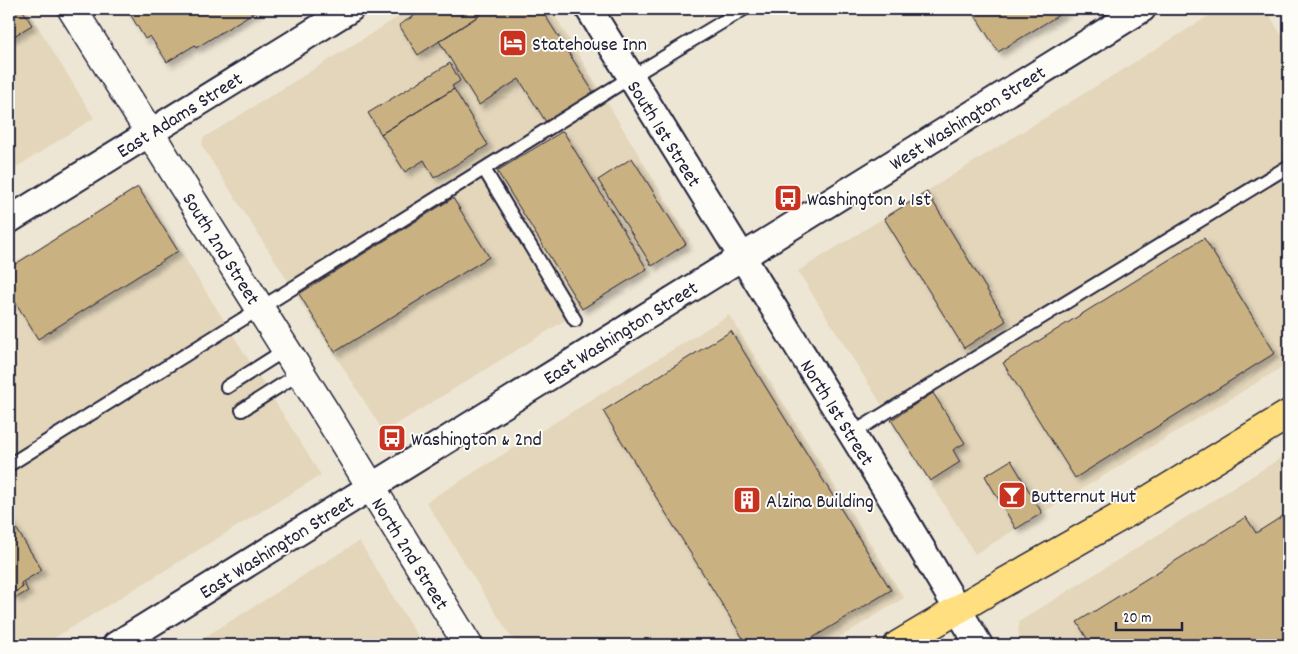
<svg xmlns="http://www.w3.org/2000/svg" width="1298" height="654" viewBox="0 0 1298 654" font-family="Dekko,sans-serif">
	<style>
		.built { fill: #e3d6bb }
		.building { fill: #cab181; stroke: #22223b; filter: url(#shadow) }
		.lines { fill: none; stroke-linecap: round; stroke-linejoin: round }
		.lane-casing { stroke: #22223b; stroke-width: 16 }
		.street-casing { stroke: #22223b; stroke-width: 30 }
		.secondary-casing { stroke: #22223b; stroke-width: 31 }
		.primary-casing { stroke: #22223b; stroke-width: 31 }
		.lane { stroke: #fdfcf7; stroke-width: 12 }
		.street { stroke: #fdfcf7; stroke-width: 26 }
		.secondary { stroke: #fdfcf7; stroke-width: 28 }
		.primary { stroke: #ffdf80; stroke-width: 28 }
		.labels { text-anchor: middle; stroke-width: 4; stroke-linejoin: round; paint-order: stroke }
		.poi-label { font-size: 20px; fill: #22223b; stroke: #fdfcf7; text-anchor: start }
		.street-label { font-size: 20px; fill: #22223b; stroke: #fdfcf7 }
	</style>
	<defs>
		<filter id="shadow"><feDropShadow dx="4.5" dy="4.5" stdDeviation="2.5" flood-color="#0004"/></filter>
	</defs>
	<rect width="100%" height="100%" fill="#eee6d4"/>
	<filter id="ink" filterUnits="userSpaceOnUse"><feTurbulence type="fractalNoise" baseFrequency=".02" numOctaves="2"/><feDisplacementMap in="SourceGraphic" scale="10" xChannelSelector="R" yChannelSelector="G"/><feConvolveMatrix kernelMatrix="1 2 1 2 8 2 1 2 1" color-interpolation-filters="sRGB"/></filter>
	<g filter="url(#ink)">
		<!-- built -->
		<path class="built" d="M9,9H27L94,118L9,172Z
			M411,9H551L690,240L687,245L384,432L202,146L203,138Z
			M1220,9H1266L1289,48V363L975,554L798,271Z
			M139,185L321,475L43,645H9V266Z
			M729,315L904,598L827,645H516L426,502Z
			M1289,453V645H1024L1020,638L1018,630L1020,621Z
			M359,541L423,645H192Z"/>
		<!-- building -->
		<path class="building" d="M9,9H22L32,25L9,39Z
			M127,9H259L196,48L195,45L167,62L150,36L145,39Z
			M425,9H476L480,15L418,55L399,25Z
			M476,9H541L594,93L546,122L519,79L479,105L439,41L480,15Z
			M971,9H1066L1067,10L998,52Z
			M450,63L460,81L452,86L454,89L381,134L368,113Z
			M454,89L488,145L434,178L424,160L405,172L381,134Z
			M563,131L647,269L582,309L497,171Z
			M632,158L686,244L652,266L598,180Z
			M138,187L178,251L38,339L9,292V268Z
			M927,192L1006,321L964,348L884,218Z
			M453,198L489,257L335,352L299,294Z
			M1204,238L1275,353L1075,478L1003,363Z
			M731,331L891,590L801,645H747L603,411Z
			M933,393L965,443L953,450L960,462L930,481L891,420Z
			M1011,460L1042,513L1016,529L985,476Z
			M1286,514H1289V645H1091L1077,622L1246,517L1256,533Z
			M9,517L42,570L21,583L23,587L9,596Z
			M23,582L28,591L16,598L13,593L23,587L21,583Z"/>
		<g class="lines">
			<defs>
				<path id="lane" d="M484,169L575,320
					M227,387L285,350
					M242,410L300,373
					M851,434L1289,166
					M9,465L631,77L744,9"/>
				<path id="street" d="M589,9L900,512L979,645
					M9,220L350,9
					M116,645L1142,9"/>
				<path id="secondary" d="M72,9L327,415L468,645"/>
				<path id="primary" d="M898,645L989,591L1127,513L1289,414"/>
			</defs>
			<!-- lane casing -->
			<use href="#lane" class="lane-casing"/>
			<!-- street casing -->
			<use href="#street" class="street-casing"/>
			<!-- secondary casing -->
			<use href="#secondary" class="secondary-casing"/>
			<!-- primary casing -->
			<use href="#primary" class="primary-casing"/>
			<!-- lane -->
			<use href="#lane" class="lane"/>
			<!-- street -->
			<use href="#street" class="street"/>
			<!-- secondary -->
			<use href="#secondary" class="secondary"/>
			<!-- primary -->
			<use href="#primary" class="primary"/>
		</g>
	</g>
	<!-- icons -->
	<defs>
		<symbol id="hotel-square" viewBox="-11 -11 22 22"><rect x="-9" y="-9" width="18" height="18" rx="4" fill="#c8321e" stroke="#fdfcf7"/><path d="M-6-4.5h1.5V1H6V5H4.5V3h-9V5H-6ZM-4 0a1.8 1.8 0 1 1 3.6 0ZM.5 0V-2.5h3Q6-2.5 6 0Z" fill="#fff"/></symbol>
		<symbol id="bus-square" viewBox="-11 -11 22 22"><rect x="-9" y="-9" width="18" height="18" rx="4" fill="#c8321e" stroke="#fdfcf7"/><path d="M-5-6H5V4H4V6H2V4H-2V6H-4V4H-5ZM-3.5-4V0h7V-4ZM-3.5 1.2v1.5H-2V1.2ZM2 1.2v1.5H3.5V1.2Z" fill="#fff"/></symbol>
		<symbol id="bar-square" viewBox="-11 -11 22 22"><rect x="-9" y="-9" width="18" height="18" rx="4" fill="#c8321e" stroke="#fdfcf7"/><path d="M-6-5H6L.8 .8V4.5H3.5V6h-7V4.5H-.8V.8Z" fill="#fff"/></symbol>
		<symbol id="building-square" viewBox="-11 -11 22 22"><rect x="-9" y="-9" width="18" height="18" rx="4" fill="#c8321e" stroke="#fdfcf7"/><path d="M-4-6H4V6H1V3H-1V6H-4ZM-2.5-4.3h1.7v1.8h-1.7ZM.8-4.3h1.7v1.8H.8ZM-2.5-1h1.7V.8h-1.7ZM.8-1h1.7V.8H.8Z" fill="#fff"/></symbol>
	</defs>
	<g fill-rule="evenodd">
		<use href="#hotel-square" x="497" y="27" width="32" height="32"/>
		<use href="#bus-square" x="772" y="182" width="32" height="32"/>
		<use href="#bus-square" x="376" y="422" width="32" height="32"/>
		<use href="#bar-square" x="996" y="479" width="32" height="32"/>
		<use href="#building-square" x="731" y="484" width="32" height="32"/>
	</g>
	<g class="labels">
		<!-- poi labels -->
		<g class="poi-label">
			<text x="532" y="50">Statehouse Inn</text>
			<text x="807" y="205">Washington &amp; 1st</text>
			<text x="411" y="445">Washington &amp; 2nd</text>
			<text x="1031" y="502">Butternut Hut</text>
			<text x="766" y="507">Alzina Building</text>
		</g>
		<!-- street labels -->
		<g class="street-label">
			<text transform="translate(179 114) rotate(-32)" y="7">East Adams Street</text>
			<text transform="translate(967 117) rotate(-32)" y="7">West Washington Street</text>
			<text transform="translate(665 133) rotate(58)" y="7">South 1st Street</text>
			<text transform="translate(222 248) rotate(58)" y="7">South 2nd Street</text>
			<text transform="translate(620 332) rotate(-32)" y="7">East Washington Street</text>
			<text transform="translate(838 412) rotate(58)" y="7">North 1st Street</text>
			<text transform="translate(276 546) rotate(-32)" y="7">East Washington Street</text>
			<text transform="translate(411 553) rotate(58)" y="7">North 2nd Street</text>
		</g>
	</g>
	<!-- margin -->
	<rect width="1298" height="654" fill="none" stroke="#fdfcf7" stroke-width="30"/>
	<rect x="15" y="15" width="1268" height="624" fill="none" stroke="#22223b" stroke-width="2" filter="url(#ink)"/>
	<!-- scale -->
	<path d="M1116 622v8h66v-8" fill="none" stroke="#22223b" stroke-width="2.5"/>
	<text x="1123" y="622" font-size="15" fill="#22223b" stroke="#fdfcf7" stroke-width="4" paint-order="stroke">20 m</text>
</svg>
